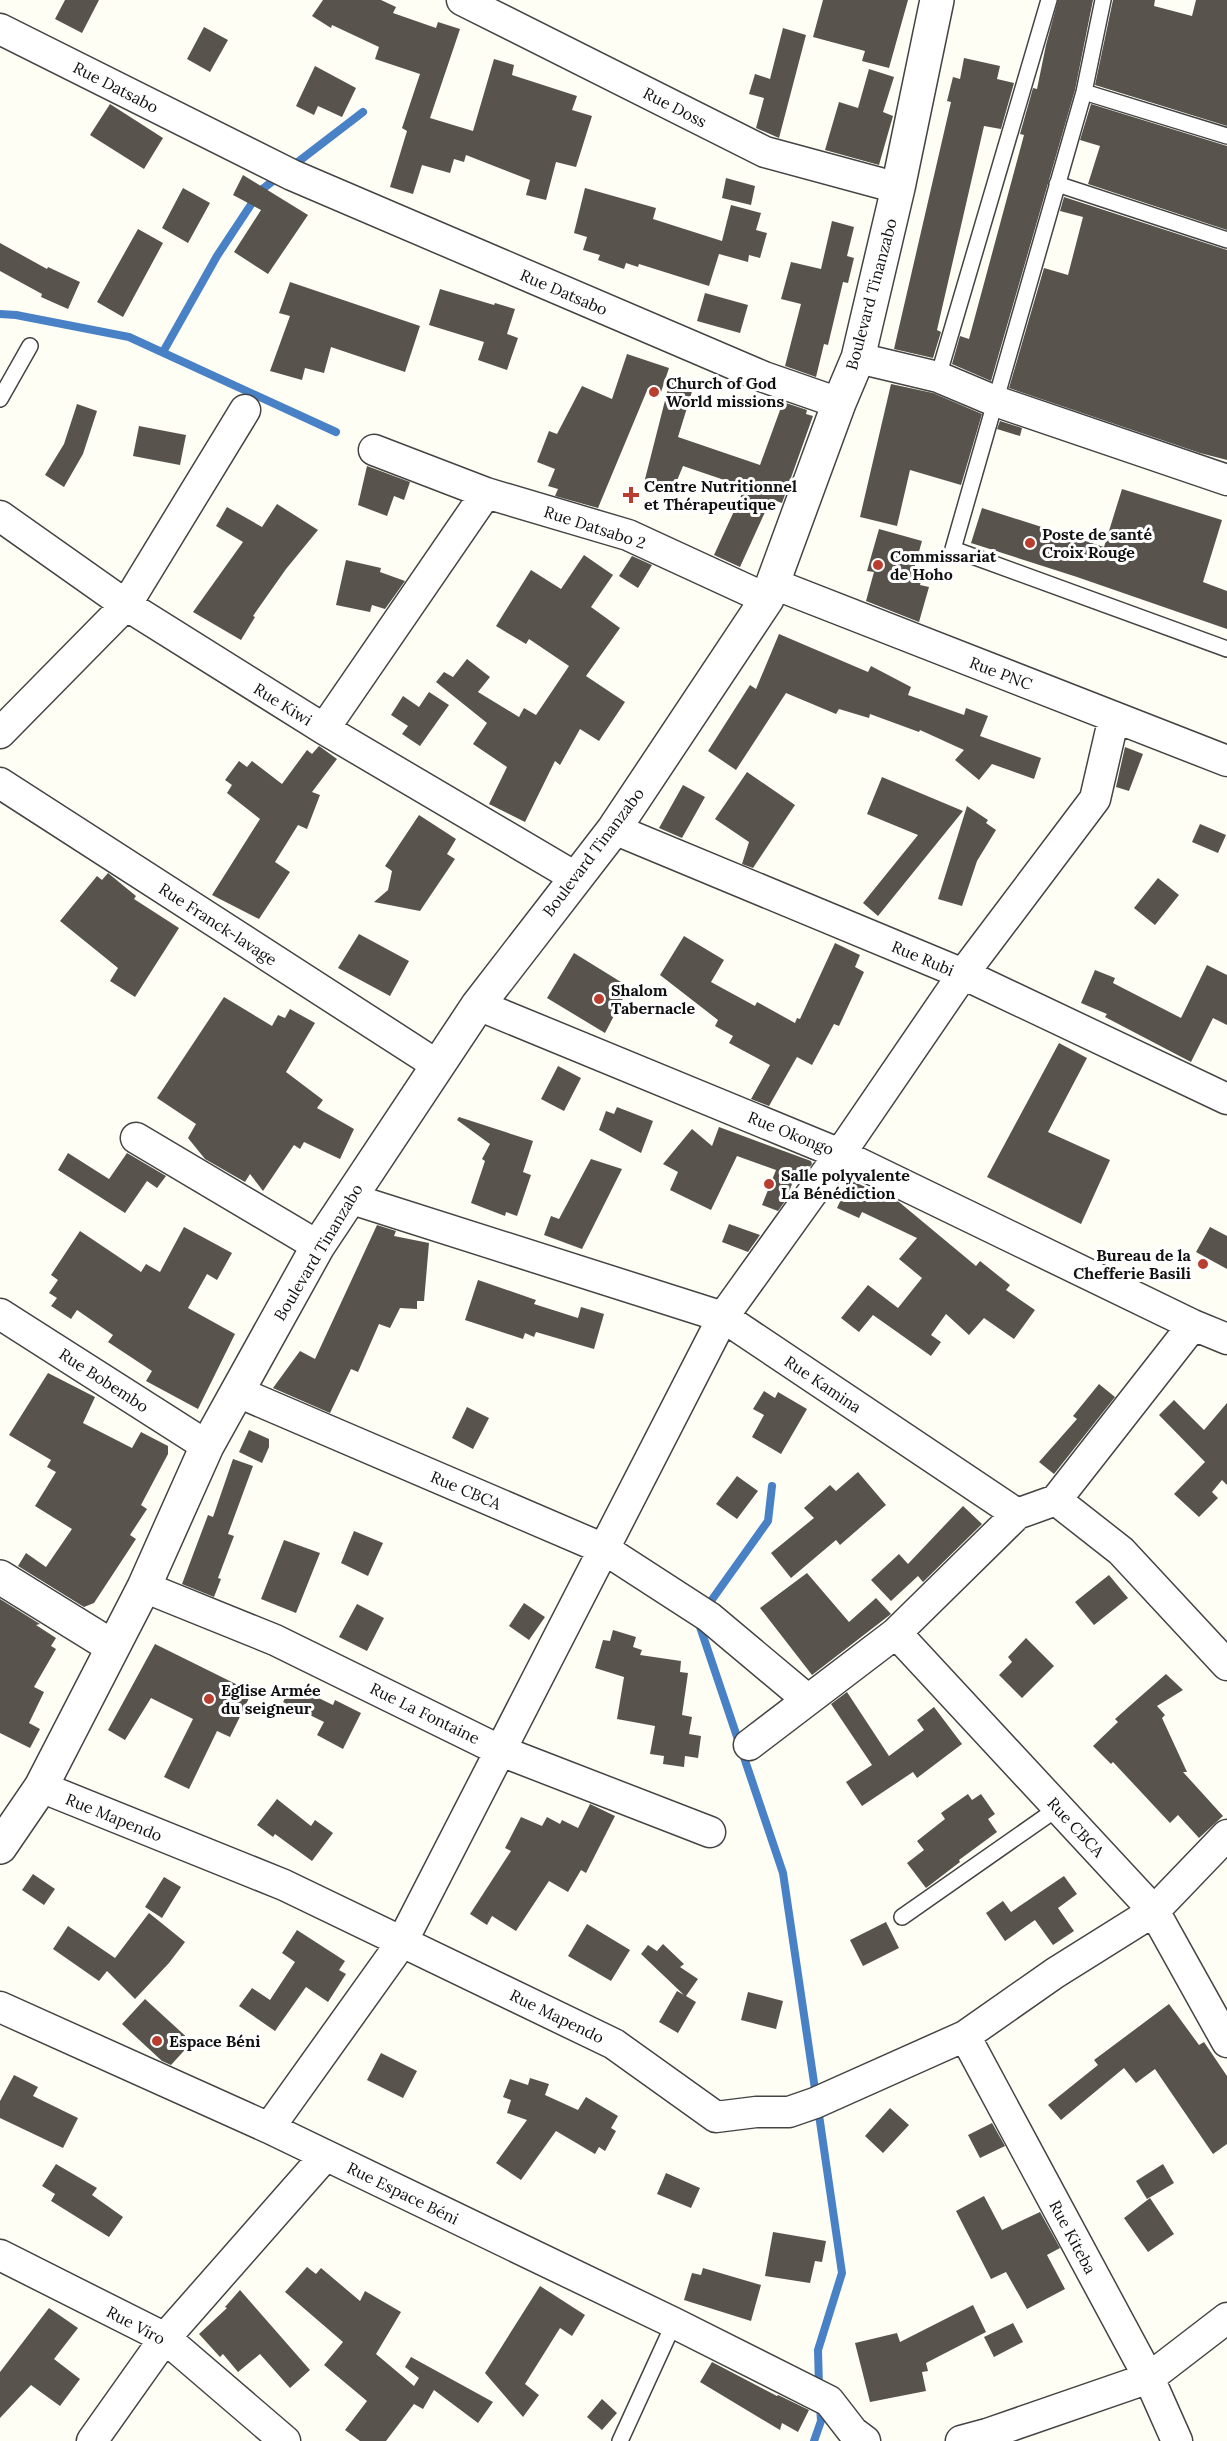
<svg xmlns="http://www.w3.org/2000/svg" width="1227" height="2441" viewBox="0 0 1227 2441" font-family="Lora,serif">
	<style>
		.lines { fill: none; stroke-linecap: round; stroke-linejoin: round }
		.stream { stroke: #4881c5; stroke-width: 8 }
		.building { fill: #59534d }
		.service-casing { stroke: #444; stroke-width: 18 }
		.minor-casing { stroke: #444; stroke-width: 33 }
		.tertiary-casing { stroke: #444; stroke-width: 36 }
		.service { stroke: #fff; stroke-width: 15 }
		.minor { stroke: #fff; stroke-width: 30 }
		.tertiary { stroke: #fff; stroke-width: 33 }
		.poi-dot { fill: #b93e30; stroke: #fff; stroke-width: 2 }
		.labels { text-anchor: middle; stroke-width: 6; stroke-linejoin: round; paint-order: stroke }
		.street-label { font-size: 16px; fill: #111; stroke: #fff }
		.poi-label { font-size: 16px; font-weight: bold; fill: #111; stroke: #fff; text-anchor: start }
	</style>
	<rect width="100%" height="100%" fill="#fefef5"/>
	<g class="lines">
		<!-- stream -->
		<path class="stream" d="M290,168L363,112
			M0,314L16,315L129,337L336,432
			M163,352L217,256L260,191L278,177
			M706,1608L768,1521L772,1486
			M698,1621L783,1873L816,2096
			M818,2108L842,2273L818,2350L819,2387
			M814,2441L821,2421L820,2405"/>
	</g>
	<!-- building -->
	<path class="building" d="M65,0H99L82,33L55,19Z
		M323,0H381L396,7L393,13L436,28L438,22L460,29L430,118L473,131L494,59L514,65L512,75L577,96L572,110L592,116L576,167L556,162L546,200L526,195L530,180L466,155L464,162L454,159L450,173L422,165L413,194L390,187L407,131L402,128L420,74L375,59L379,47L332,25L331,28L312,16Z
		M823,0H908L889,68L862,61L865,51L813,37Z
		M1058,0H1093L1075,90L991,381L952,364L960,336L969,339L1024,135L1020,134L1033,88L1037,89L1046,45Z
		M1113,0H1155L1154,6L1192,16L1196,0H1227V126L1095,85Z
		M204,27L228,40L210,72L187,59Z
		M783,28L806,35L779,138L756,128L764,98L749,94L755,74L770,79Z
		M964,58L1000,66L997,79L1014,83L1001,129L984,126L937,330L941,332L933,358L894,349L951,102L947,101L953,77L960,79Z
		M315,66L356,88L342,117L318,106L314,115L296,106Z
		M869,69L894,77L883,112L893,116L879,165L825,150L839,102L858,108Z
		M110,104L163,138L144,169L90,135Z
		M1091,104L1227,146V230L1088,184L1100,146L1080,140Z
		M243,175L308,215L268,274L234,252L261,210L233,195Z
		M726,178L755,186L751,205L722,198Z
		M183,188L210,203L188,243L162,228Z
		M585,188L656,208L653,219L722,241L731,205L761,213L756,230L767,233L760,258L749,255L748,262L719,254L709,286L639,264L638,267L626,263L624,269L598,260L600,255L583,250L587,237L574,233Z
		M1064,197L1227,250V460L1200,453L1009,388L1044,268L1068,275L1083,217L1060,211Z
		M832,221L854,227L847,256L854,258L848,283L843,282L828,345L824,344L816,377L785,366L801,304L781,299L791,262L821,269Z
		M138,229L163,243L123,317L97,302Z
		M0,243L47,269L48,267L80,282L68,309L41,297L42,294L0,271Z
		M290,282L420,326L405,372L331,347L324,373L305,368L302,380L270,371L290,316L279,313Z
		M440,289L494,305L495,303L515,309L507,334L518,338L507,370L478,360L484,342L429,325Z
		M705,293L748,305L740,333L697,321Z
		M627,354L669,368L661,392L648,388L598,508L555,496L558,489L548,486L555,469L537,462L549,431L557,434L582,386L612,399Z
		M671,377L694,385L678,437L760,465L783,402L807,410L806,414L813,416L782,503L771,499L740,567L714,555L745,487L683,466L671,495L644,483Z
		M891,384L933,393L982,414L961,485L910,470L897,526L860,517Z
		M77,404L97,411L83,454L64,487L45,475L64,444Z
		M1000,421L1022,428L1020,436L997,429Z
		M139,426L186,435L180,465L133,456Z
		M367,466L410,482L404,500L394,496L387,516L358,505Z
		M1122,489L1222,520L1203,582L1227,591V629L1077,577L971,543L982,508L1104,547Z
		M277,504L318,530L286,569L253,616L255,617L241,640L193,612L243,542L216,526L227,507L262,527Z
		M879,529L922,541L914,569L923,571L920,585L929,587L919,622L866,601L874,572L867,571Z
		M584,555L613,575L591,607L620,628L586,676L625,702L599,741L580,729L560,765L555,761L525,822L489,804L507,767L473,744L487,723L436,682L444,672L453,677L467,659L490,677L478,692L519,717L524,708L536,715L569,666L529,639L526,644L496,626L531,570L561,589Z
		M632,556L652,565L638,588L619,576Z
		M346,560L381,568L380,572L405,581L385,609L372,605L370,612L336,605Z
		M779,634L868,672L871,666L911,687L908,695L964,715L966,708L988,716L980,736L1041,758L1034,779L992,764L979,780L955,760L964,750L920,730L919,732L870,714L869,718L839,709L836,714L786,693L736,770L708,751L750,685L756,689Z
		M429,692L449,705L420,746L402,734L408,726L391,715L403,696L419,707Z
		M319,746L337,759L312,792L320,795L307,829L298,825L275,862L290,872L259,919L212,895L260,819L227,793L232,785L225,780L239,761L247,767L252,761L282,784L307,750L312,754Z
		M1125,747L1143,754L1129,791L1116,787Z
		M747,772L795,805L753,868L742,864L749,842L715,819Z
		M882,777L963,811L878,916L863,903L918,835L867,814Z
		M683,785L705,797L682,838L659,828Z
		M967,806L988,820L986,823L996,830L977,861L962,906L938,899Z
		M419,815L456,839L447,854L455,859L420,911L374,902L388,890L392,871L385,866Z
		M1200,824L1226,835L1218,853L1192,842Z
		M108,873L136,896L134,899L179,928L135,997L110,981L118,968L60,921L97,876L102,880Z
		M1158,878L1179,895L1155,925L1134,908Z
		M359,934L409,961L390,996L338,968Z
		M684,936L724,960L711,982L755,1006L757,1002L795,1023L797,1018L800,1019L835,943L860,955L855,967L864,972L839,1026L834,1024L812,1065L797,1057L769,1106L751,1099L770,1065L729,1043L733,1036L715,1026L718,1020L660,975Z
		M574,953L629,987L605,1033L547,998Z
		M1207,965L1227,975V1025L1213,1018L1191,1062L1105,1017L1107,1014L1081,1003L1095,970L1115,978L1113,983L1181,1018Z
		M224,997L272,1026L278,1015L285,1018L290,1009L315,1023L286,1072L323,1100L317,1108L354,1129L340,1159L304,1142L300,1149L294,1145L263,1191L250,1174L245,1182L205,1159L188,1138L196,1124L157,1098Z
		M1059,1043L1087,1058L1048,1132L1110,1160L1081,1224L987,1177Z
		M558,1066L581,1078L564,1111L541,1099Z
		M617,1107L653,1121L641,1153L599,1130L606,1111L614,1114Z
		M459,1117L533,1141L523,1172L531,1175L517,1216L506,1212L505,1216L471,1203L485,1161L482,1159L490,1144L457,1120Z
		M719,1127L811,1161L812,1164L801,1178L795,1176L786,1200L778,1211L762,1205L776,1170L737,1156L711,1210L670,1190L678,1172L663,1164L692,1129L712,1146Z
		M68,1153L109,1179L127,1153L166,1176L157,1188L147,1181L125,1213L58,1170Z
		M591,1159L622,1169L582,1249L544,1235L551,1216L559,1219Z
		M850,1180L899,1202L976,1266L980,1261L1010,1285L1006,1290L1035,1310L1014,1339L984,1318L969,1335L946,1314L931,1335L941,1342L931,1356L873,1315L859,1332L841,1318L868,1285L898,1308L922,1278L899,1259L917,1238L862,1212L859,1218L837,1208Z
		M729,1224L760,1235L748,1252L722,1242Z
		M377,1225L396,1231L394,1236L429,1243L424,1301H417V1309L400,1308L390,1328L379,1324L358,1372L351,1369L330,1413L273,1388L300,1351L315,1359Z
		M184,1227L232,1253L217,1280L207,1274L188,1308L235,1334L198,1409L146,1381L152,1371L108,1342L113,1335L77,1310L71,1319L51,1306L57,1298L49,1293L58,1280L51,1275L80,1231L141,1272L146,1264L160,1272Z
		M1210,1227L1227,1236V1269L1196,1252Z
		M478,1280L536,1300L534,1304L578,1318L581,1307L604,1314L594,1349L536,1332L534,1337L525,1333L523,1339L465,1320Z
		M48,1373L95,1397L83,1423L132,1448L141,1432L168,1446V1454L141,1505L147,1509L130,1535L136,1539L94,1603L84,1607L18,1566L26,1553L46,1567L72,1529L35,1506L56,1472L47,1467L51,1460L9,1435Z
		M1099,1384L1115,1397L1054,1474L1039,1462L1077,1419L1073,1416Z
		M764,1391L775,1398L778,1392L807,1409L781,1454L752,1437L764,1415L753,1409Z
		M1174,1400L1204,1430L1227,1403V1485L1222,1480L1212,1492L1218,1498L1199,1517L1174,1494L1205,1462L1159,1415Z
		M467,1407L489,1418L473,1449L452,1438Z
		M249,1430L269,1439V1447L262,1463L239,1452Z
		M233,1459L253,1466L228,1534L234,1536L218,1578L221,1579L214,1597L182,1584L208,1515L213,1517Z
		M858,1472L886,1505L840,1545L836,1540L791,1578L771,1553L814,1518L804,1508L830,1485L836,1491Z
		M737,1476L758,1491L737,1519L716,1504Z
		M963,1506L982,1524L923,1582L918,1576L891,1601L871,1580L899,1554L908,1564Z
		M354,1531L383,1543L368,1576L341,1563Z
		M284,1540L320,1553L296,1613L261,1599Z
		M807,1573L849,1622L876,1598L891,1614L812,1675L760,1608Z
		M1109,1575L1128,1598L1094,1625L1075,1602Z
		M0,1599L40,1624L36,1625L56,1638L51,1646L56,1649L34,1687L44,1692L29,1723L40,1729L30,1748L0,1733Z
		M524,1603L545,1617L529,1640L509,1626Z
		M357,1604L384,1618L367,1651L339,1637Z
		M613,1630L636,1637L633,1647L642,1650L640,1655L681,1661L680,1672L688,1673L682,1715L692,1717L689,1734L701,1736L698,1758L685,1756L684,1767L663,1764L664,1756L650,1754L655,1726L617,1719L624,1677L595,1668L603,1640L610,1641Z
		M1026,1638L1054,1666L1022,1698L999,1675L1012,1662L1008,1657Z
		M155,1644L252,1692L230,1737L217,1731L189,1789L164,1777L193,1719L151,1698L125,1740L108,1730Z
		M1166,1674L1183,1690L1157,1706L1165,1715L1162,1718L1187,1772H1183L1223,1816L1199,1838L1178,1815L1170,1823L1113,1762L1111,1764L1093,1746L1118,1722L1115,1719Z
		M292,1685L333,1705L335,1700L361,1713L343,1749L317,1735L324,1722L283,1702Z
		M847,1692L889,1756L924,1730L917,1720L934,1707L962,1744L917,1778L913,1772L862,1806L846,1782L872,1765L831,1704Z
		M968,1794L972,1800L981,1794L995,1814L988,1819L997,1832L959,1860L960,1862L926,1888L907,1863L924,1850L917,1841L945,1819L941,1813Z
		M277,1799L311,1826L315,1820L333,1833L312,1861L275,1834L273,1837L257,1825Z
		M590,1804L615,1816L586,1873L581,1870L568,1892L549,1881L516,1931L492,1916L487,1925L470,1914L511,1851L505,1848L521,1817L542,1826L547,1817L560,1824L562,1820L578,1828Z
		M33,1874L55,1889L44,1905L22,1890Z
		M1064,1876L1077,1894L1058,1908L1074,1931L1053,1945L1035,1920L1005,1941L986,1913L1003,1901L1011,1912Z
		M164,1877L181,1887L162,1918L145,1907Z
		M149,1913L185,1942L169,1963L135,1999L107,1971L99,1981L53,1949L68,1926L115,1958Z
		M886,1922L899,1948L863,1966L850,1940Z
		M587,1924L630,1950L611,1981L568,1956Z
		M297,1930L345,1961L339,1970L346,1974L328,2002L306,1987L275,2031L239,2006L252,1988L270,2000L295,1962L282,1953Z
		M663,1944L684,1964L680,1967L698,1979L686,1996L696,2002L678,2033L659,2022L677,1991L684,1995L641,1954L648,1945L657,1951Z
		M748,1992L783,2001L776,2029L741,2020Z
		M145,1999L192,2042L171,2065L162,2061L122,2024Z
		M1169,2004L1199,2045L1204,2042L1227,2076V2144L1213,2154L1155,2069L1136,2083L1124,2068L1061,2120L1048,2105L1098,2065L1094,2060Z
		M381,2053L417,2071L403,2098L367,2080Z
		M14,2075L38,2087L33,2096L78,2118L63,2148L0,2118V2101Z
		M530,2078L549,2084L545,2095L578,2110L586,2097L618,2116L611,2128L616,2131L605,2151L599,2147L595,2154L556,2131L521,2180L496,2163L527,2120L507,2113L511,2100L503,2097L510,2079L528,2085Z
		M890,2108L909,2125L883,2153L865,2136Z
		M992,2123L1005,2146L980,2158L968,2135Z
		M56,2164L97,2188L92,2195L123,2217L109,2237L51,2201L55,2194L42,2186Z
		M1163,2164L1174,2183L1147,2199L1136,2181Z
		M666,2173L700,2188L691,2208L657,2194Z
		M984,2196L1002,2230L1040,2212L1060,2248L1047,2255L1065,2289L1027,2309L1006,2272L991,2279L956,2211Z
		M1150,2198L1174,2234L1148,2252L1124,2218Z
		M773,2232L826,2241L822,2262L815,2261L810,2283L765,2276Z
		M307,2267L316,2274L321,2268L360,2301L365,2291L401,2312L376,2354L414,2386L419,2378L405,2367L411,2357L493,2402L478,2423L434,2390L423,2409L414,2404L386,2441H360L345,2430L367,2401L324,2365L343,2342L285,2292Z
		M703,2268L761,2285L751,2321L684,2300L692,2273L701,2275Z
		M540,2286L585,2315L572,2336L560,2328L525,2384L539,2395L523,2417L485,2373Z
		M240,2290L310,2370L290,2388L260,2354L238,2372L223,2354L220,2357L199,2334L227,2308L225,2307Z
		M973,2305L986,2332L926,2363L928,2371L922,2372L926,2391L870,2402L855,2343L897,2333L900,2342Z
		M49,2308L78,2328L54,2359L80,2379L60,2406L31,2385L0,2418V2372Z
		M1013,2323L1023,2342L994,2357L984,2337Z
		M712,2362L777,2396L778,2395L809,2410L798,2432L782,2423L780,2430L700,2382Z
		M602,2399L617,2413L602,2430L587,2417Z"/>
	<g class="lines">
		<defs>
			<path id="service" d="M1103,0L1084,92L953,549L1227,649
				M1084,92L1227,136
				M1057,184L1227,240
				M938,377L1049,0
				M0,399L30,346
				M902,1917L1058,1808
				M620,2441L674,2323"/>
			<path id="minor" d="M462,0L765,152L898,188
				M0,29L292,175L764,377L839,403
				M858,358L938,377L995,401L1227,480
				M374,450L486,493L628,535L767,599
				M0,516L126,605L324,729L575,877
				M774,584L1227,761
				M324,729L486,493
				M0,733L126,605L245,410
				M0,783L437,1065
				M614,829L963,974L1227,1099
				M478,1005L840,1154L1193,1325L1227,1339
				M136,1138L318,1246
				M349,1198L723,1317L1017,1514L1056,1500L1121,1551L1227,1665
				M0,1314L207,1446
				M238,1392L604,1549L709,1617L808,1700
				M1056,1500L1193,1325
				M144,1587L275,1640L501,1751L710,1832
				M896,1633L1154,1911L1227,2042
				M749,1745L896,1633L1017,1514
				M41,1787L284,1885L614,2044L716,2117L756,2112H789L815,2103L965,2036L1055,1973L1154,1911L1227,1835
				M0,2007L269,2128L674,2323L829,2401L853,2432L865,2441
				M965,2036L1149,2378L1177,2441
				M269,2128L402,1942L723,1317L840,1154L963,974L1095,799L1114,717
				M0,2255L165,2338L285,2441
				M92,2441L165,2338L325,2156
				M961,2441L987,2434L1149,2378L1227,2318"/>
			<path id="tertiary" d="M0,1577L113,1647
				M0,1847L41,1787L144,1587L207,1446L318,1246L478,1005L614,829L767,599L839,403L858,358L898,188L937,0"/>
		</defs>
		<!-- service casing -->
		<use href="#service" class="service-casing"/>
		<!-- minor casing -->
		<use href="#minor" class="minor-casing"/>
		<!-- tertiary casing -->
		<use href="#tertiary" class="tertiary-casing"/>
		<!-- service -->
		<use href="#service" class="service"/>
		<!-- minor -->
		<use href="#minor" class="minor"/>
		<!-- tertiary -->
		<use href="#tertiary" class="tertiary"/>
	</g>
	<!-- markers -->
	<g class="poi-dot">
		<circle cx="654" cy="392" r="6"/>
		<path d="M628 486h6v6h6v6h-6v6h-6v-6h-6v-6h6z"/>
		<circle cx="1030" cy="543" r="6"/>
		<circle cx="878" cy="565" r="6"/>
		<circle cx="599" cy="999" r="6"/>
		<circle cx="769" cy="1184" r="6"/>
		<circle cx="1203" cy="1264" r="6"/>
		<circle cx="209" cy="1699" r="6"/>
		<circle cx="157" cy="2041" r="6"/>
	</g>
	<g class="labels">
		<!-- street labels -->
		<g class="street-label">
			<text transform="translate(116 87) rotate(27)" y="6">Rue Datsabo</text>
			<text transform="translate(675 107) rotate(27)" y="6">Rue Doss</text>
			<text transform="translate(564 292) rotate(23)" y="6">Rue Datsabo</text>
			<text transform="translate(871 294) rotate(-75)" y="6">Boulevard Tinanzabo</text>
			<text transform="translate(595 527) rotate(18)" y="6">Rue Datsabo 2</text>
			<text transform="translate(1001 673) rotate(21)" y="6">Rue PNC</text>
			<text transform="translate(283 704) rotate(32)" y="6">Rue Kiwi</text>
			<text transform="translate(593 852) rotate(-53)" y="6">Boulevard Tinanzabo</text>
			<text transform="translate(218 924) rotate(33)" y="6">Rue Franck-lavage</text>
			<text transform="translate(923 958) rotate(23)" y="6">Rue Rubi</text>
			<text transform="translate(791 1133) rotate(22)" y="6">Rue Okongo</text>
			<text transform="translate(318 1252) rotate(-59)" y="6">Boulevard Tinanzabo</text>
			<text transform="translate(104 1380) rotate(33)" y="6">Rue Bobembo</text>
			<text transform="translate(823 1384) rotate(34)" y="6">Rue Kamina</text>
			<text transform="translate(466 1490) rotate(23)" y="6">Rue CBCA</text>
			<text transform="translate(425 1713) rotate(26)" y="6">Rue La Fontaine</text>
			<text transform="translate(114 1817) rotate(22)" y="6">Rue Mapendo</text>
			<text transform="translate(1076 1827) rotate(47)" y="6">Rue CBCA</text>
			<text transform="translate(557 2016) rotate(26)" y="6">Rue Mapendo</text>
			<text transform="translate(403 2193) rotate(26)" y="6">Rue Espace Béni</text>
			<text transform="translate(1073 2237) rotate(62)" y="6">Rue Kiteba</text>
			<text transform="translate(136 2325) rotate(28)" y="6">Rue Viro</text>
		</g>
		<!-- poi labels -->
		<g class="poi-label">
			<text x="666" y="389">Church of God<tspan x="666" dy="18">World missions</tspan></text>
			<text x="644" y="492">Centre Nutritionnel<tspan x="644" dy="18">et Thérapeutique</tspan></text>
			<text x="1042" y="540">Poste de santé<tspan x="1042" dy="18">Croix Rouge</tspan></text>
			<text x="890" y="562">Commissariat<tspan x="890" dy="18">de Hoho</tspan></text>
			<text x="611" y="996">Shalom<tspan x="611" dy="18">Tabernacle</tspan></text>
			<text x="781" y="1181">Salle polyvalente<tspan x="781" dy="18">La Bénédiction</tspan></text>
			<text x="1191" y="1261" text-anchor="end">Bureau de la<tspan x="1191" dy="18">Chefferie Basili</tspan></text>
			<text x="221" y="1696">Eglise Armée<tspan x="221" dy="18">du seigneur</tspan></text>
			<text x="169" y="2047">Espace Béni</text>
		</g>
	</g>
</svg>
